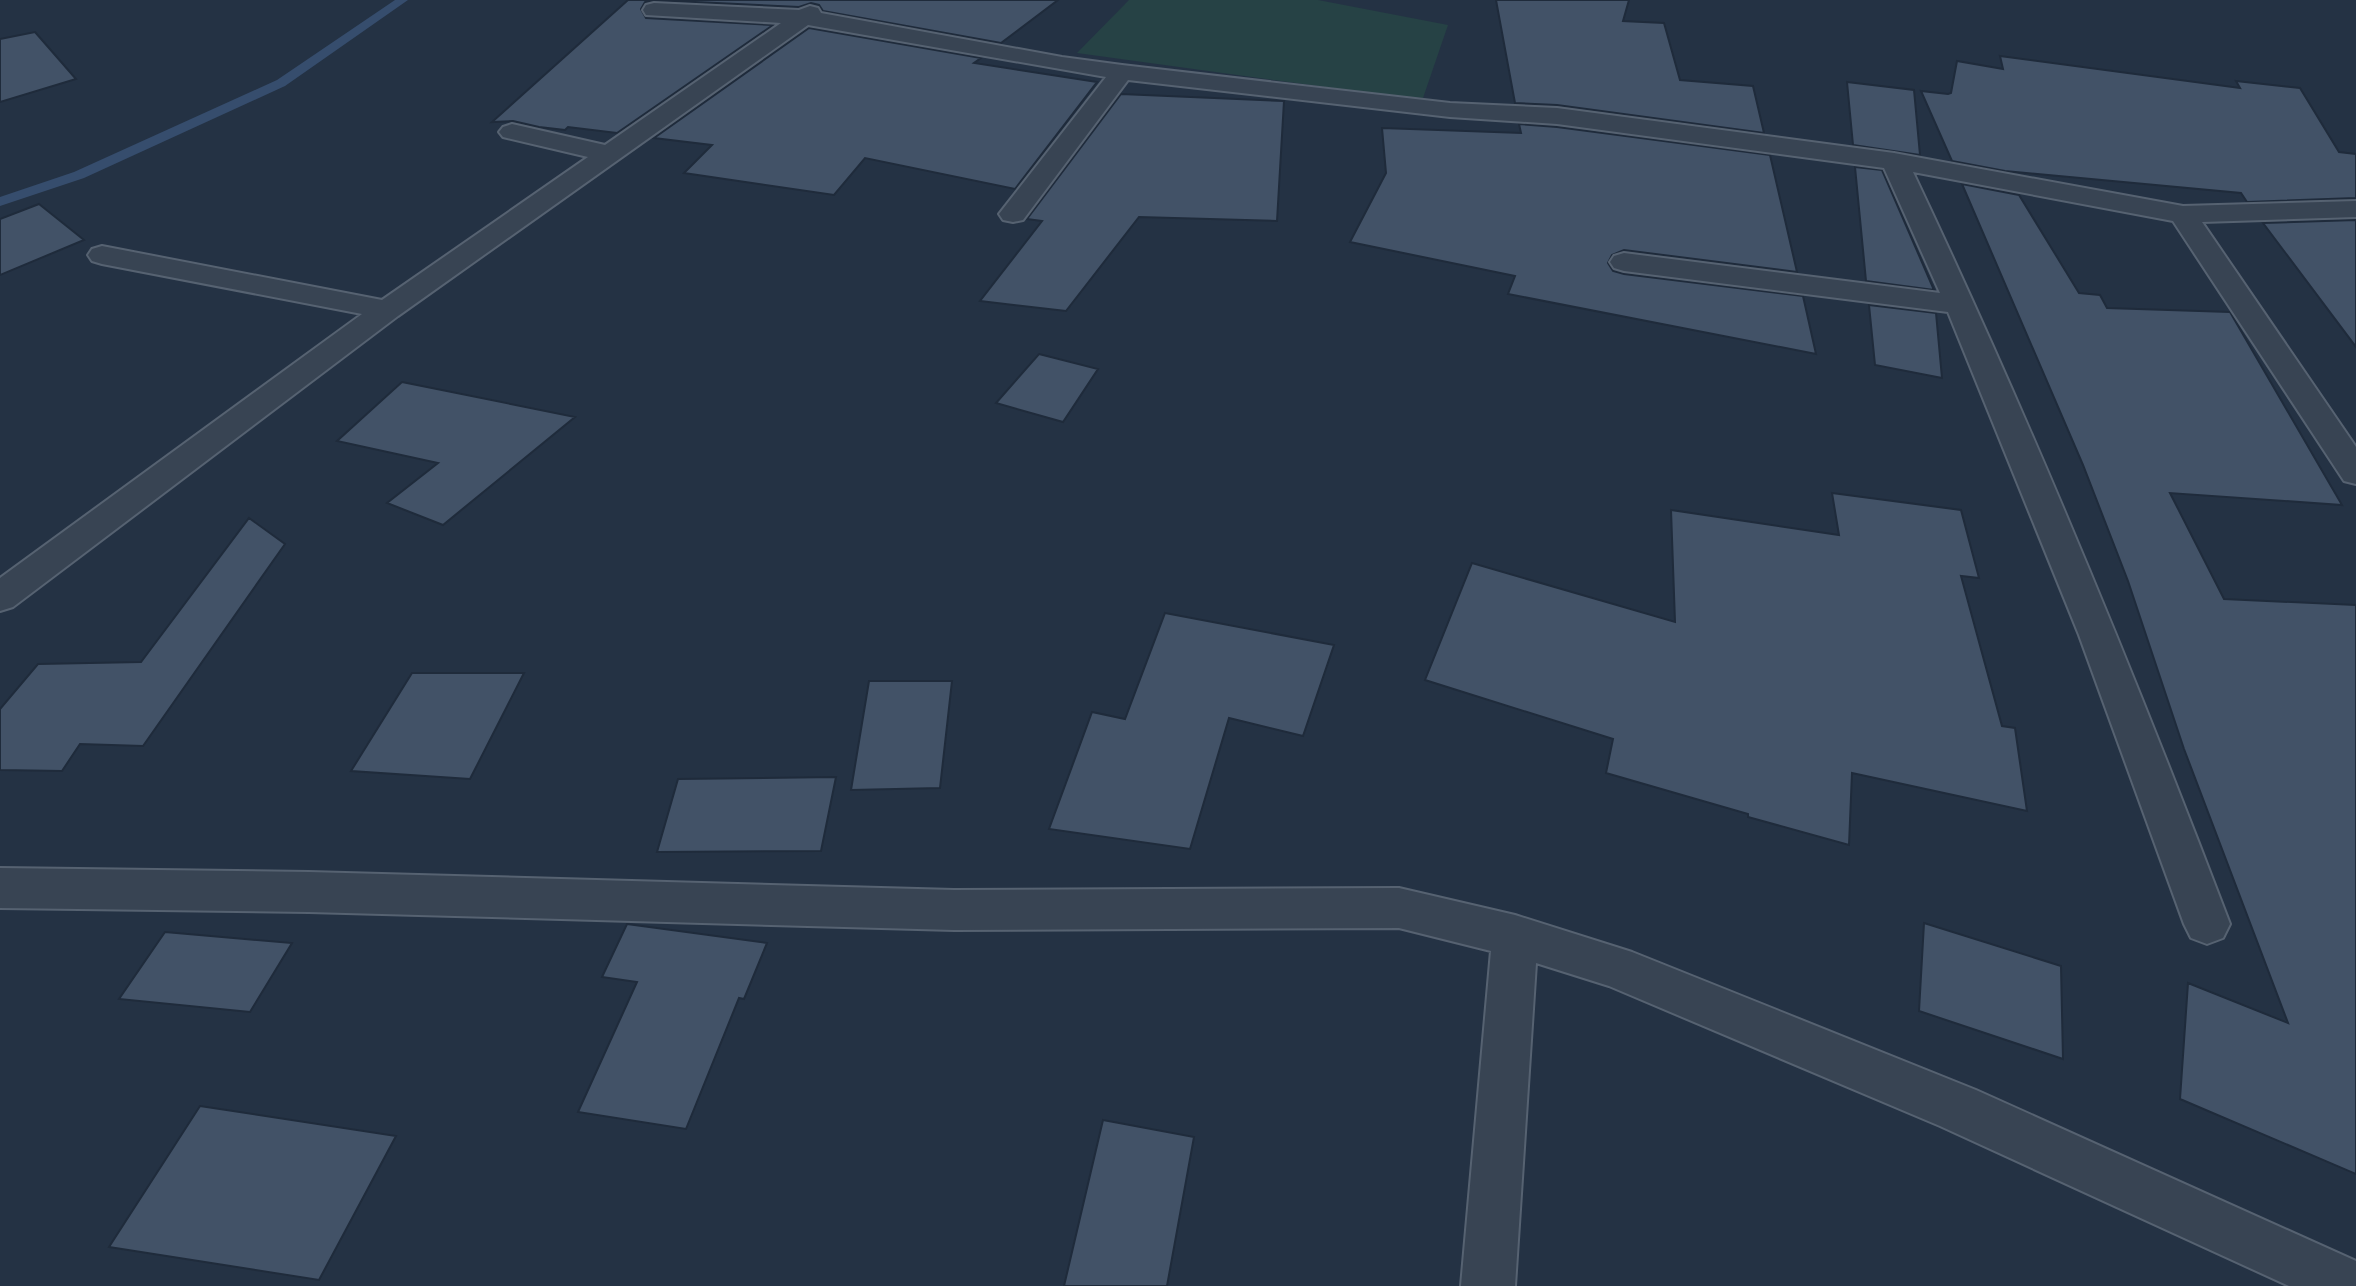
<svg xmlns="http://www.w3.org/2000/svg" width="2356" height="1286" viewBox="0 0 2356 1286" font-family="Commissioner,sans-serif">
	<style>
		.green { fill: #264245 }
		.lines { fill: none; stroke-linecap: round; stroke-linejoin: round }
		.stream { fill: #364d6d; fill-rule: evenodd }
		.building { fill: #425267; stroke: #1f2b3b; stroke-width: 2 }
		.minor-casing { stroke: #566271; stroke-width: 4 }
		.minor { fill: #384453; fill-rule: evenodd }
	</style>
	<rect width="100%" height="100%" fill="#243244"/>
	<!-- green -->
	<path class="green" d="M1129,0H1318L1448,25L1423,98L1384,95L1077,53Z"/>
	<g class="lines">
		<!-- stream -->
		<path class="stream" d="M395,0H408L285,86L84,178L0,206V197L74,172L277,80Z"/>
	</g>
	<!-- building -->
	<path class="building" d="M628,0H1058L1001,43L823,11L819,5L811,3L799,7L653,0L645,2L641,9L646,18L773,25L617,133L568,127L565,130L539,127L513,121L492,122Z
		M1496,0H1629L1623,21L1664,23L1680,80L1753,86L1764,133L1557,105L1515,103Z
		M809,28L981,58L974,63L1097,82L1015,189L865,158L834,195L684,173L712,145L654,138Z
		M35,32L76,79L0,102V39Z
		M2000,56L2240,88L2236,81L2300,88L2339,152L2356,154V198L2247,202L2241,193L2005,171L1952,161L1921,91L1948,94L1951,93L1957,61L2003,69Z
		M1847,82L1914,90L1920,155L1853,145Z
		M1121,94L1284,101L1277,221L1139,217L1066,311L980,301L1042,221L1027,219Z
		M1519,124L1557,127L1770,155L1797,272L1624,250L1612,255L1608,263L1613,271L1624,274L1803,296L1816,354L1508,294L1515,276L1350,242L1386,173L1382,128L1521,133Z
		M1855,167L1882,170L1934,290L1866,281Z
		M1962,184L2019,195L2079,293L2100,295L2107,308L2230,312L2342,505L2170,493L2224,599L2356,605V1174L2180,1099L2188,983L2288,1023L2184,749L2128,581L2083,465Z
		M39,204L84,240L0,275V219Z
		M2356,220V347L2263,223Z
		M1869,305L1936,313L1942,378L1875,365Z
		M1039,354L1098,369L1063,422L996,403Z
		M402,382L575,417L443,525L387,503L438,463L337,441Z
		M1832,493L1961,510L1979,578L1961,576L2002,726L2015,728L2027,811L1852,773L1849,845L1748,817V814L1606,773L1613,739L1425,680L1472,563L1675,622L1671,510L1839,535Z
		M249,518L285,544L143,746L80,744L62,771L0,770V709L38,664L141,662Z
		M1165,613L1334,645L1303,736L1229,718L1190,849L1049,829L1092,712L1125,719Z
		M412,673H524L470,779L351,771Z
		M869,681H952L940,788L851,790Z
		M836,777L821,851L657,852L678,779Z
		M1924,923L2061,966L2063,1059L1919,1011Z
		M627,924L767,943L744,999L739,998L686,1129L578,1112L637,982L602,977Z
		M165,932L292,943L250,1012L119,999Z
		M200,1106L396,1136L319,1280L109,1247Z
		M1103,1120L1194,1137L1167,1286H1064Z"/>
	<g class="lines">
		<defs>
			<path id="minor" d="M654,3L799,10L810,6L818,8L821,13L1062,57L1122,65L1450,103L1557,108L1894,153L2183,206L2356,201V217L2202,222L2356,447V484L2344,481L2173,221L1913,172C2029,417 2133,669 2230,924L2223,938L2207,944L2191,938L2184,924L2079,635L1948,312L1624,271L1614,268L1610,262L1614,256L1624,253L1940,293L1884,168L1557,124L1450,117L1128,80L1023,220L1013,222L1003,220L999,214L1106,77L808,25L398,316L13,607L0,611V578L362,314L102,264L92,261L88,255L92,249L102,246L382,300L588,157L503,137L499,132L503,127L512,124L605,145L781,23L646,15L643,10L646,5Z
				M0,868L309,872L954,890L1399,888L1515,915L1632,952L1976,1090L2356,1261V1286H2289L1940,1126L1609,986L1536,963L1515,1286H1461L1491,951L1399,928L954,930L309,912L0,908Z"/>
		</defs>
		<!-- minor casing -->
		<use href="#minor" class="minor-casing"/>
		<!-- minor -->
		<use href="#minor" class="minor"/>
	</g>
</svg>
